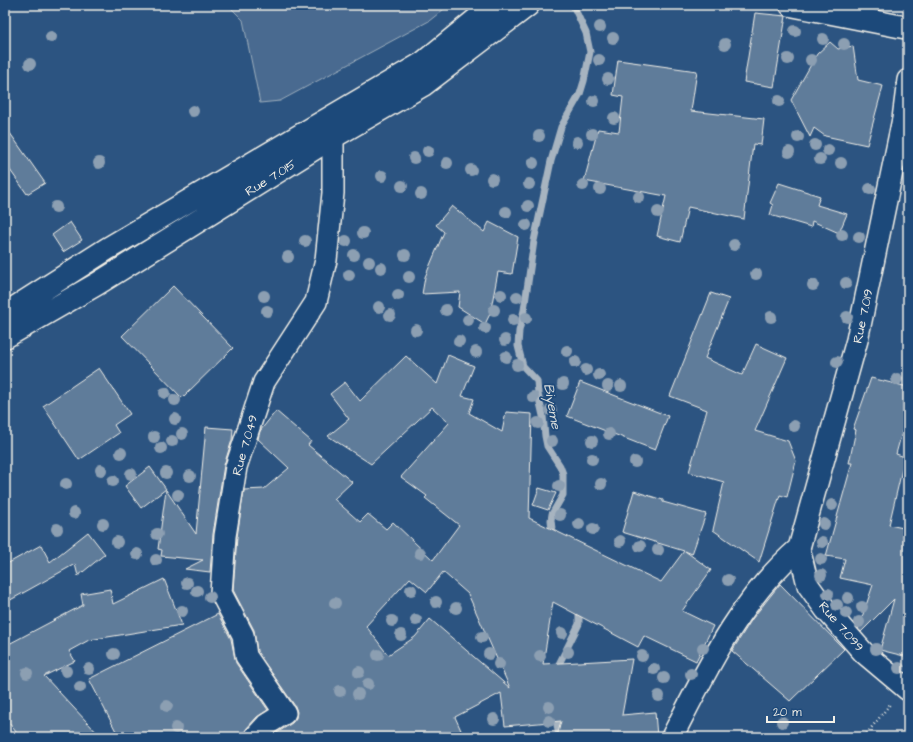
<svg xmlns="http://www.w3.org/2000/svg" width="913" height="742" viewBox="0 0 913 742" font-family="'Architects Daughter',sans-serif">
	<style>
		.green { fill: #496b90; stroke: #9eaebc }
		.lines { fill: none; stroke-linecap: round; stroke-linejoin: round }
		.stream { stroke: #a7b4c0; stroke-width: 7 }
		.building { fill: #5e7b9a; stroke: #f4f1e8; fill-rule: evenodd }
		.street-casing { stroke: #f4f1e8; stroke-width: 24 }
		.secondary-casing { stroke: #f4f1e8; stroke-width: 25 }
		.path { stroke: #f4f1e8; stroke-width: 2.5; stroke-dasharray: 1 3; stroke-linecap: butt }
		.street { stroke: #1f4a7a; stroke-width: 21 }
		.secondary { stroke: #1f4a7a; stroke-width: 22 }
		.tree { fill: #8c9fb2 }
		.labels { text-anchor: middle; stroke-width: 3.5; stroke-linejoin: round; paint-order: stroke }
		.street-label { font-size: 13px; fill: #f4f1e8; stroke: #1f4a7a }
		.water-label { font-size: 14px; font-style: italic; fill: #dadddb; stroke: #1f4a7a }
	</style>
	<rect width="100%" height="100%" fill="#2c5481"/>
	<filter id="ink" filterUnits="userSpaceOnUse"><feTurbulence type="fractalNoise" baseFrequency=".025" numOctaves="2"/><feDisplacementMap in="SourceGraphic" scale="8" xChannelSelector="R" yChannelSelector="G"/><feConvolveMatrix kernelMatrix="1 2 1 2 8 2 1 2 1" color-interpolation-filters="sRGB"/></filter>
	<g filter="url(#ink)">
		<!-- green -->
		<path class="green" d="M228,5H449L429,21L280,101L260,103L243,20Z"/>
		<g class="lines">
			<!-- stream -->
			<path class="stream" d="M553,538L551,520L552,514L563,495V474L560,466L547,446L545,436L543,416L538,394L537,381L523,366L518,346L519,331L524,310L534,241L551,161L561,127L580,94L584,81L590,52L586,33L573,5
				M555,672L579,624V608
				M555,713L559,737"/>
		</g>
		<!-- building -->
		<path class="building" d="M755,13L786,16L774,87L744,82Z
			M830,42L838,49L853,46L858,80L883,86L867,145L825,136L814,128L810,137L791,100L817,54Z
			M618,60L697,71L691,111L764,119L761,145L753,144L744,219L688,207L680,242L657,236L666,196L584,181L598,129L619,132L623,97L613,95Z
			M5,126L45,183L27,194L5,163Z
			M779,183L820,196L817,205L847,214L839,233L812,221L811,227L770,215L773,205L770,203Z
			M452,206L484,232L489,222L518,237L512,274L498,272L490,314L485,324L458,307L460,292L422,294L425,277L444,232L436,225Z
			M70,222L82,240L63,252L52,235Z
			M173,286L233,348L182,398L122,336Z
			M711,293L729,299L705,358L742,375L756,344L787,358L755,431L788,441L796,461L787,497L780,495L759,562L713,530L724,482L689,472L707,410L670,396Z
			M448,355L474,366L462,396L474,399L469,413L502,432L506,412L532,414L529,518L661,582L684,551L622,532L634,491L663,500V502L706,514L692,554L685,551L711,570L682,611L713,626L696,661L644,636L638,647L553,602L543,664L632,659L622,715L655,712L657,737H557L561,721L505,726L501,693L455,717L464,737H271L292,723L296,718L297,712L295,706L257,652L254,630L233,590L237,537L244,490L264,489L289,468L258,439L260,431L276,411L311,441L308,445L352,482L334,499L360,522L368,514L386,529L393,522L433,560L459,525L425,498L427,496L401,477L449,423L432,407L371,464L328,436L349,419L330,394L345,382L360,401L406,356L437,384ZM443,572L468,594L510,688L430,619L415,637L388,655L366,626L410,578L427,592Z
			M99,368L130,414L114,425L119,433L79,460L43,406Z
			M871,378L908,387V410L896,454L905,457L889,525L908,529V657L880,650L894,599L861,632L858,629L873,585L840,578L845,559L826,556L852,463H849L856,430L853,429Z
			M580,382L668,416L655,450L567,416Z
			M206,427L233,429L232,440L224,465L213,534L210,572L185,569L203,560L161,556L162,550L158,549L166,490L196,534Z
			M150,467L166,489L141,508L125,486Z
			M539,488L556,493L548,510L533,505Z
			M88,532L105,554L78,576L75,564L5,603V565L41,545L50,562Z
			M164,579L182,625L89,640L69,651L75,661L44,676L101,737H20L5,718V646L83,605L81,594L110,589L113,604Z
			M780,584L844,649L790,701L732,651L752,619Z
			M218,614L231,639L236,663L268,710L257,717L246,729L243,737H119L89,679Z"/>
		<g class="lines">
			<defs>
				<path id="street" d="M908,80L903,119L857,340L799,548L808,585L826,610L864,653L908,690
					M255,737L266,725L285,713L246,656L243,635L221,593L225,536L236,467L264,382L316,302L326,260L333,193V137
					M672,737C707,669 740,599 799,548"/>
				<path id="secondary" d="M791,5L908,28
					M5,314L107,249L423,63L494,5
					M5,337L97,284L333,137L423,85L528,5"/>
			</defs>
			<!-- street casing -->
			<use href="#street" class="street-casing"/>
			<!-- secondary casing -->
			<use href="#secondary" class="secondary-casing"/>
			<!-- path -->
			<path class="path" d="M864,737L891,703"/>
			<!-- street -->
			<use href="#street" class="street"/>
			<!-- secondary -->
			<use href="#secondary" class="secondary"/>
		</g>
		<!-- trees -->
		<g class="tree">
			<circle cx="600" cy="27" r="6"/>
			<circle cx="795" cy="31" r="6"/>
			<circle cx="51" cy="37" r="6"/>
			<circle cx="613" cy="38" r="6"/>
			<circle cx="823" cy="39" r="6"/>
			<circle cx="725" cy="44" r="6"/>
			<circle cx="844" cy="44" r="6"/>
			<circle cx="788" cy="59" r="6"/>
			<circle cx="599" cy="60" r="6"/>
			<circle cx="811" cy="60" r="6"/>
			<circle cx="30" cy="64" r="6"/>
			<circle cx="608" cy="79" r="6"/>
			<circle cx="594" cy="101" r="6"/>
			<circle cx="779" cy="101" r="6"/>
			<circle cx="193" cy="111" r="6"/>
			<circle cx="614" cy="118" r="6"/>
			<circle cx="592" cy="134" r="6"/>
			<circle cx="539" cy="136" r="6"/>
			<circle cx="798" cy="137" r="6"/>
			<circle cx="577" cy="142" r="6"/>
			<circle cx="815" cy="145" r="6"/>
			<circle cx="828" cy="150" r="6"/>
			<circle cx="428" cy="151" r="6"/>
			<circle cx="789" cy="152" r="6"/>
			<circle cx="414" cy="158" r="6"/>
			<circle cx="820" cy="159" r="6"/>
			<circle cx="99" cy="163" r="6"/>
			<circle cx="447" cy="163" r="6"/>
			<circle cx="533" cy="163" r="6"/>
			<circle cx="841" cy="163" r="6"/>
			<circle cx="471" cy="170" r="6"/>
			<circle cx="382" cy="176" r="6"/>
			<circle cx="492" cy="179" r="6"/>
			<circle cx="529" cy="184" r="6"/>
			<circle cx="583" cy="185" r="6"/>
			<circle cx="402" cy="186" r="6"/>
			<circle cx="600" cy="189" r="6"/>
			<circle cx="870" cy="189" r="6"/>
			<circle cx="421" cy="194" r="6"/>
			<circle cx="639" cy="197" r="6"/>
			<circle cx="528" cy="206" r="6"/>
			<circle cx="56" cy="207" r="6"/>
			<circle cx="506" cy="212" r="6"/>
			<circle cx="658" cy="212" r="6"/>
			<circle cx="526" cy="225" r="6"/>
			<circle cx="363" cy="233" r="6"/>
			<circle cx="842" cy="235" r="6"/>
			<circle cx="859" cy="237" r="6"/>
			<circle cx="305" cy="241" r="6"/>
			<circle cx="346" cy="241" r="6"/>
			<circle cx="734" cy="245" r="6"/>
			<circle cx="354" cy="255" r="6"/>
			<circle cx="405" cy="255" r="6"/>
			<circle cx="288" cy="257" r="6"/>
			<circle cx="369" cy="262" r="6"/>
			<circle cx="381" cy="268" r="6"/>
			<circle cx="756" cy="274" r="6"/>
			<circle cx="349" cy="275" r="6"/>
			<circle cx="409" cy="277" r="6"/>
			<circle cx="846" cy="283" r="6"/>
			<circle cx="813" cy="285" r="6"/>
			<circle cx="398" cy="295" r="6"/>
			<circle cx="501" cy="295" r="6"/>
			<circle cx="264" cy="296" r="6"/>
			<circle cx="517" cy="297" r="6"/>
			<circle cx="379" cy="307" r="6"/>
			<circle cx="446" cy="310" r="6"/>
			<circle cx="494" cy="310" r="6"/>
			<circle cx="267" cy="311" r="6"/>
			<circle cx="390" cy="315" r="6"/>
			<circle cx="771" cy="317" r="6"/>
			<circle cx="847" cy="317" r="6"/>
			<circle cx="526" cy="318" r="6"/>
			<circle cx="468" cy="320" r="6"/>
			<circle cx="513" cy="320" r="6"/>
			<circle cx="485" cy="328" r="6"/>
			<circle cx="416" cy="330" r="6"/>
			<circle cx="505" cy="340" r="6"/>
			<circle cx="459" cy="341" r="6"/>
			<circle cx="567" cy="351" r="6"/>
			<circle cx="476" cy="352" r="6"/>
			<circle cx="506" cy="357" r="6"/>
			<circle cx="575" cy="362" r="6"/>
			<circle cx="837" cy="362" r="6"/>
			<circle cx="517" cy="365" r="6"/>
			<circle cx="586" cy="370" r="6"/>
			<circle cx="599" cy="375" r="6"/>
			<circle cx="897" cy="379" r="6"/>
			<circle cx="563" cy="384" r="6"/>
			<circle cx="608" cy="386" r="6"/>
			<circle cx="621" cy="386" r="6"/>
			<circle cx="165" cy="393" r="6"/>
			<circle cx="533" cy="397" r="6"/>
			<circle cx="175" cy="400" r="6"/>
			<circle cx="551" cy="410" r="6"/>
			<circle cx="175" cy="419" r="6"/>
			<circle cx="538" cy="423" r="6"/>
			<circle cx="794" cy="426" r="6"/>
			<circle cx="182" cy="434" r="6"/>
			<circle cx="609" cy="434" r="6"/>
			<circle cx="154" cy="437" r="6"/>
			<circle cx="172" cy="441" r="6"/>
			<circle cx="552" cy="441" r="6"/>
			<circle cx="592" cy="441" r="6"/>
			<circle cx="161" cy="448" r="6"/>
			<circle cx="121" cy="453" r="6"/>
			<circle cx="592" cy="459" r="6"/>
			<circle cx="635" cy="462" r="6"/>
			<circle cx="101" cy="470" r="6"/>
			<circle cx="166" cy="473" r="6"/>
			<circle cx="131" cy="474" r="6"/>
			<circle cx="190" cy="476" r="6"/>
			<circle cx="113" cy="481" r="6"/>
			<circle cx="66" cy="484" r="6"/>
			<circle cx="601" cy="484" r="6"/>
			<circle cx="559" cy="486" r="6"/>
			<circle cx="178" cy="495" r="6"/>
			<circle cx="832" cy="505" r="6"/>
			<circle cx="74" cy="513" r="6"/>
			<circle cx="560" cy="515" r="6"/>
			<circle cx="103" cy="524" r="6"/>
			<circle cx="579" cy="524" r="6"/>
			<circle cx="824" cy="524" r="6"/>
			<circle cx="57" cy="529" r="6"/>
			<circle cx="593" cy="529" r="6"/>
			<circle cx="157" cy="534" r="6"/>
			<circle cx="620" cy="541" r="6"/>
			<circle cx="117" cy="542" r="6"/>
			<circle cx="822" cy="542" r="6"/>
			<circle cx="640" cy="546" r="6"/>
			<circle cx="658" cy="550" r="6"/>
			<circle cx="420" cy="553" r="6"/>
			<circle cx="137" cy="554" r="6"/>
			<circle cx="821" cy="559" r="6"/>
			<circle cx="156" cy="560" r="6"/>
			<circle cx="821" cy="575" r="6"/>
			<circle cx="728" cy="580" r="6"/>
			<circle cx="187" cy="583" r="6"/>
			<circle cx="411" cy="590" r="6"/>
			<circle cx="197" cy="591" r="6"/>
			<circle cx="828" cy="594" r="6"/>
			<circle cx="210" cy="597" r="6"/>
			<circle cx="848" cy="598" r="6"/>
			<circle cx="436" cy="602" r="6"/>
			<circle cx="335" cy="603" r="6"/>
			<circle cx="837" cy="605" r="6"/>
			<circle cx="862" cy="607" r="6"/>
			<circle cx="456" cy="608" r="6"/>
			<circle cx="182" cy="611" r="6"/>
			<circle cx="846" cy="613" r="6"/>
			<circle cx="416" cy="620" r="6"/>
			<circle cx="392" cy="621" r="6"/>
			<circle cx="859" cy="622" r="6"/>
			<circle cx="562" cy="633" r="6"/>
			<circle cx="401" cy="635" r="6"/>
			<circle cx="482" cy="637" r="6"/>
			<circle cx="703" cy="648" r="6"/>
			<circle cx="876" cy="649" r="6"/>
			<circle cx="568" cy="652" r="6"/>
			<circle cx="114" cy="654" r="6"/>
			<circle cx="489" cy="654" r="6"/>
			<circle cx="378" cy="655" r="6"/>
			<circle cx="540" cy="656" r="6"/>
			<circle cx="642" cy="656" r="6"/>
			<circle cx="499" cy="664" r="6"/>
			<circle cx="899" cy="668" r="6"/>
			<circle cx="89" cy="669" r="6"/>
			<circle cx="654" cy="669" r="6"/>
			<circle cx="66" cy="671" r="6"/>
			<circle cx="359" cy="672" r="6"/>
			<circle cx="27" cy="673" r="6"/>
			<circle cx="691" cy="674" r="6"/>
			<circle cx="664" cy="678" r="6"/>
			<circle cx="368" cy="684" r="6"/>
			<circle cx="80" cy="687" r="6"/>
			<circle cx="340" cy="691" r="6"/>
			<circle cx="358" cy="694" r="6"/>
			<circle cx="659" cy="696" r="6"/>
			<circle cx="167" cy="706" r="6"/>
			<circle cx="549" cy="707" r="6"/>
			<circle cx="494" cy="719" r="6"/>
			<circle cx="549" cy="721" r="6"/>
			<circle cx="782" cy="722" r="6"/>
			<circle cx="176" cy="728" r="6"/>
		</g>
	</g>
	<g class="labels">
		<!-- street labels -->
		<g class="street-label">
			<text transform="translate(270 177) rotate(-32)" y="5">Rue 7.015</text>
			<text transform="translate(862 316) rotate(-78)" y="5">Rue 7.019</text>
			<text transform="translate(244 445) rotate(-74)" y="5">Rue 7.049</text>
			<text transform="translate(842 626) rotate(49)" y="5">Rue 7.099</text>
		</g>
		<!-- water labels -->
		<g class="water-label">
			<text transform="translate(553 406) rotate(80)" y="5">Biyeme</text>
		</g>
	</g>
	<!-- margin -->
	<rect width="913" height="742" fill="none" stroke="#1f4a7a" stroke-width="20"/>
	<rect x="10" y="10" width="893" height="722" fill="none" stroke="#f4f1e8" stroke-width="1.5" filter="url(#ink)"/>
	<!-- scale -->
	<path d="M767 716v6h67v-6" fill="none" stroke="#f4f1e8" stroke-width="2"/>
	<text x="773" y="716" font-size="12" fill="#f4f1e8" stroke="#1f4a7a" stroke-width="3" paint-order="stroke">20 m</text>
</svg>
